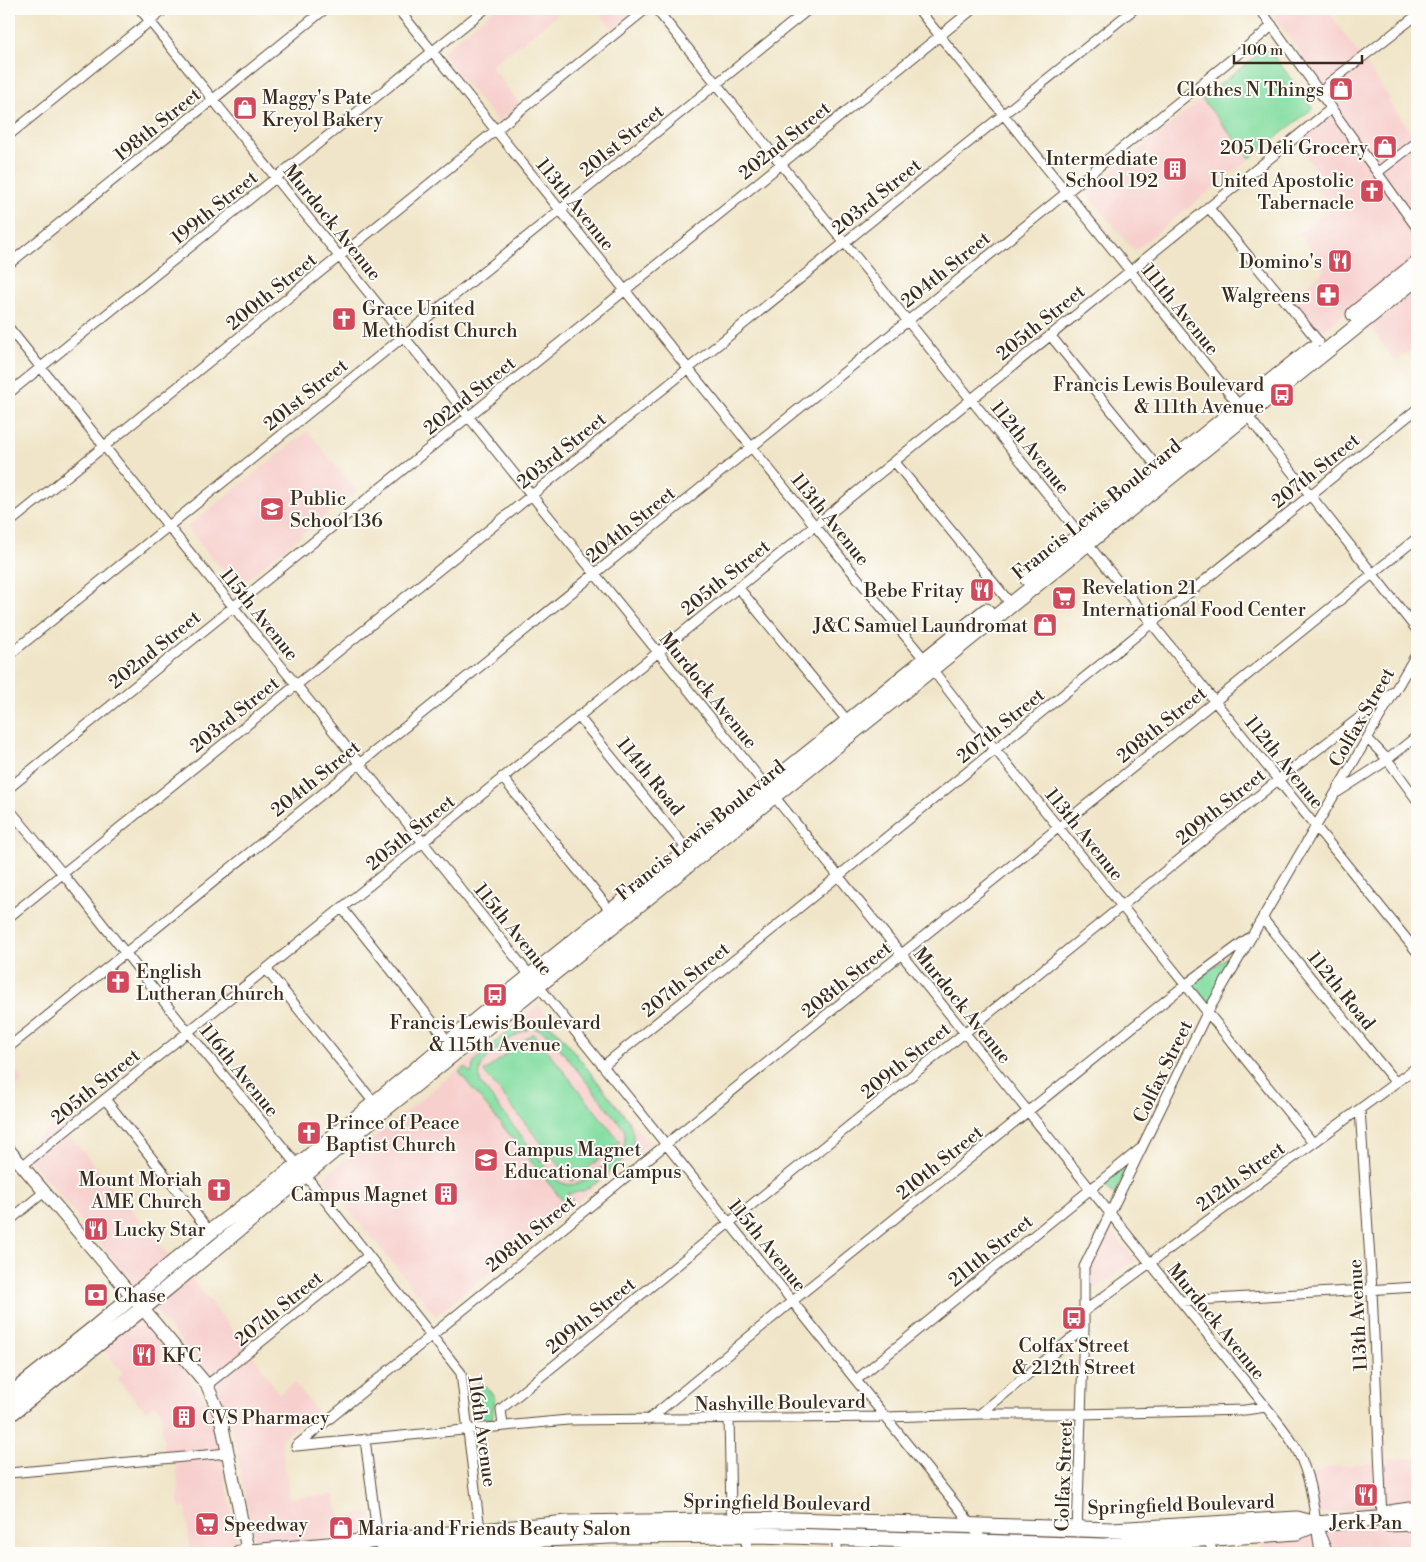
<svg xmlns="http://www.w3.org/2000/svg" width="1426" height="1562" viewBox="0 0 1426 1562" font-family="'Libre Bodoni',serif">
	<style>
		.built { fill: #f7d0ce }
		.green { fill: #85dea3; stroke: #608460; fill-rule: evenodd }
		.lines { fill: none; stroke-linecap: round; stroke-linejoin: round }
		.street-casing { stroke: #564638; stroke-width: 11 }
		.secondary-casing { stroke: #564638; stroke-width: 14 }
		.primary-casing { stroke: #564638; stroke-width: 17 }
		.street { stroke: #fff; stroke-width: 9 }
		.secondary { stroke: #fff; stroke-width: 12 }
		.primary { stroke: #fff; stroke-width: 15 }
		.labels { text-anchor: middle; stroke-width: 4; stroke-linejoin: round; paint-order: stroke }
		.poi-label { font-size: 19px; fill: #3b2a1e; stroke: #fdfcf7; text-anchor: start }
		.street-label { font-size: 19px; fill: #3b2a1e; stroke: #fdfcf7 }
	</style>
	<rect width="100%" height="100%" fill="#fdfcf7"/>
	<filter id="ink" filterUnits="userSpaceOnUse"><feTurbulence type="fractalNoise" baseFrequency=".02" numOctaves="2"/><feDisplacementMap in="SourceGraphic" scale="10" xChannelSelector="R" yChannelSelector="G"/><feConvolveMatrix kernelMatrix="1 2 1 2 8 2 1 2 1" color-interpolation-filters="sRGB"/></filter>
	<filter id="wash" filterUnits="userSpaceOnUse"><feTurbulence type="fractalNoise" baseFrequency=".0096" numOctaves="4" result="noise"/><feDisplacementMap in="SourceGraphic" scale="20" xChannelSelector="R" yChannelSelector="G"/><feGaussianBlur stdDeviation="1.12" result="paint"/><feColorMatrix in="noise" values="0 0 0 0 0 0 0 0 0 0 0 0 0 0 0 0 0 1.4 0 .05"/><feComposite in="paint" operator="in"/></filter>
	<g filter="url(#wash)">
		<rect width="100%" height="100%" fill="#f0e5c8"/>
		<!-- built -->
		<path class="built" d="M494,9H565L491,66L519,103L498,122L441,53Z
			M596,9H638L612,29Z
			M1269,9H1327L1390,99L1388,101L1417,139V345L1396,361L1354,306L1320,333L1291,297L1324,270L1316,259L1318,258L1299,233L1331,208L1314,186L1323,179L1295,142L1339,107Z
			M1202,99L1250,158L1134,251L1086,192Z
			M308,431L356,491L236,588L187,527Z
			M538,1005L649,1143L436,1316L323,1178Z
			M9,1064L23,1081L9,1093Z
			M56,1123L75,1142L167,1253L188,1274L257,1361L279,1394L294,1382L317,1411L281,1438L289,1498L335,1495L336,1509H339L340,1516L373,1514L375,1534L255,1545L230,1418L222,1400L204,1369L22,1150Z
			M1110,1230L1135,1260L1092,1291L1091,1268Z
			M139,1316L190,1377L202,1395L211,1411L216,1427L238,1548L190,1551L186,1508H180L175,1451L164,1452L161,1411L155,1404L145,1411L117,1379L123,1373L101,1346Z
			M1417,1458V1504L1318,1514L1310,1476L1330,1467L1382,1462L1383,1459Z
			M1377,1523L1417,1526V1553H1264L1260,1538Z
			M1206,1541L1210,1553H1108L1106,1548Z"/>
		<!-- green -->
		<path class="green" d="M1267,47L1313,108L1250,158L1202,99Z
			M1241,947L1207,1010L1187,986Z
			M534,1020L548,1024L558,1032L628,1120C632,1128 635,1137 632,1146C628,1159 595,1186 582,1191C577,1193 572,1193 567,1193L573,1201L567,1206L459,1072L465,1067L471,1074L474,1063L484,1051L515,1026L524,1022ZM532,1028L541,1030L550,1036L624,1129C625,1136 626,1142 622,1148C618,1157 586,1182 576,1184C568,1186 560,1183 554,1178L481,1084C479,1078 479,1072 482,1065C488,1054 520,1030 532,1028Z
			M533,1033L620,1142L572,1181L484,1072Z
			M1130,1162L1114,1196L1102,1182Z
			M480,1379L495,1398L492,1419L480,1420L478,1393Z"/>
	</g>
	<g filter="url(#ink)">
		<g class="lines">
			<defs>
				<path id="street" d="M140,9L1266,1407C1277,1421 1290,1436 1298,1452C1309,1474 1313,1499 1316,1524
					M398,9L845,563L925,660L962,708L1313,1143
					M656,9L1417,952
					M918,9L1246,414L1417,630
					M1260,9L1417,228
					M1322,94L1329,83L1417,15
					M9,135L165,9
					M1378,172L1417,142
					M1208,207L1319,342
					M9,264L325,9
					M9,328L879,1409L965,1516L991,1553
					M1050,335L1163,474
					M9,393L485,9
					M894,461L1011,604
					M9,523L646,9
					M738,587L850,724
					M9,655L809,9
					M578,716L690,853
					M1368,739L1387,759L1417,800
					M502,777L614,915
					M9,788L973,9
					M1338,792L1383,763L1417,736
					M9,809L63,874L188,1032L291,1157L461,1373L479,1522L492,1553
					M342,908L451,1045
					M9,917L1134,9
					M1263,919L1396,1083
					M266,969L376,1105
					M9,1047L1264,33L1272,25
					M603,1066L1417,409
					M105,1099L210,1232
					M1360,1109L1372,1290L1382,1519
					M22,1166L1332,108
					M9,1221L44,1192
					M1181,1301L1417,1287
					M1083,1312L1417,1067
					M856,1380L1140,1149
					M207,1385L368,1256
					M980,1414L1084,1328
					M729,1419L731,1510C736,1525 748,1538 748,1553
					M648,1420L806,1290L1185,985L1250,937
					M503,1426L501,1409L719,1231L1278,780L1393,692
					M365,1439L378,1541
					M296,1446L675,1137L1417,538
					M296,1446L568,1420L886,1417L980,1414H1081L1245,1410L1266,1407
					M9,1473L228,1453
					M1077,1532L1084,1328V1267L1207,1013L1417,653
					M1208,1539L1213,1553
					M837,1553V1537
					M922,1553V1540
					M1320,1553L1316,1524L1328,1553"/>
				<path id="secondary" d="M9,1150L207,1385L220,1415L246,1542L247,1553"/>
				<path id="primary" d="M1354,314L1417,263
					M1027,578L1311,349
					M9,1396L97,1326L210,1232L306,1159L539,969L986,611
					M9,1415L143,1308L381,1112L1417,278
					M1382,1519L1389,1513L1417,1509
					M239,1553L568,1523L792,1520L1112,1530L1297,1519L1316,1524L1377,1519H1382L1388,1524L1417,1523
					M383,1553L544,1539L611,1536L758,1535L1104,1546L1297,1532L1316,1524"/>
			</defs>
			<!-- street casing -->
			<use href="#street" class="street-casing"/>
			<!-- secondary casing -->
			<use href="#secondary" class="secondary-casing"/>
			<!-- primary casing -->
			<use href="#primary" class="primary-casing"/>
			<!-- street -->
			<use href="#street" class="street"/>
			<!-- secondary -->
			<use href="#secondary" class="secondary"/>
			<!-- primary -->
			<use href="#primary" class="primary"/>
		</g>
	</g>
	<!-- icons -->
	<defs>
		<symbol id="shop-square" viewBox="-11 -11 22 22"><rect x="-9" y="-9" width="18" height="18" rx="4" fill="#d1495b" stroke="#fdfcf7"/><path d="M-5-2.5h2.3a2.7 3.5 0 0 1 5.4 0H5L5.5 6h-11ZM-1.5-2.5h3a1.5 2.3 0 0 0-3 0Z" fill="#fff"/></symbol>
		<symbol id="building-square" viewBox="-11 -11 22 22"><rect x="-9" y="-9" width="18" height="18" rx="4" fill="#d1495b" stroke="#fdfcf7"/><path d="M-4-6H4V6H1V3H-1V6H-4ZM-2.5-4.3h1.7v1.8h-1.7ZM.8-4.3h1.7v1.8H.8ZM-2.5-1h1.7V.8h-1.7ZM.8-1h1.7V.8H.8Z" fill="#fff"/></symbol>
		<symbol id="church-square" viewBox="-11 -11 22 22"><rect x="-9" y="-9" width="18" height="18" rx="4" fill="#d1495b" stroke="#fdfcf7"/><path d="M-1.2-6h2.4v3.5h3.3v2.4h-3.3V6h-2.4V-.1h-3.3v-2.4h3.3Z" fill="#fff"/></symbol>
		<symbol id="restaurant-square" viewBox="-11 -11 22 22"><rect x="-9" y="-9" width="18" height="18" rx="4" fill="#d1495b" stroke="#fdfcf7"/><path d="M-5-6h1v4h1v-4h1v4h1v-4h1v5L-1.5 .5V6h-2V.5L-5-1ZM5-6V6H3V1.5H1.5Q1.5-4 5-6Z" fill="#fff"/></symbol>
		<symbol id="pharmacy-square" viewBox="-11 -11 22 22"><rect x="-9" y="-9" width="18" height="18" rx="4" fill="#d1495b" stroke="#fdfcf7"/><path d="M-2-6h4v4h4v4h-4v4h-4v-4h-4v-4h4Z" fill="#fff"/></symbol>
		<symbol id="bus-square" viewBox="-11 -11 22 22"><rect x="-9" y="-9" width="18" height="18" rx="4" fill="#d1495b" stroke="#fdfcf7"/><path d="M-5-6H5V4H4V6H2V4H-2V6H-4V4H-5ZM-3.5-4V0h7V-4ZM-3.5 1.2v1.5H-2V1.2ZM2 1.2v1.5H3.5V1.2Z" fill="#fff"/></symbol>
		<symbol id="school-square" viewBox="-11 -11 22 22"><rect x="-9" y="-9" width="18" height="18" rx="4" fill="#d1495b" stroke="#fdfcf7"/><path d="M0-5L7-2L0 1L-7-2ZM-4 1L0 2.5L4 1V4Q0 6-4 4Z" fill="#fff"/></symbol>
		<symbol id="supermarket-square" viewBox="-11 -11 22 22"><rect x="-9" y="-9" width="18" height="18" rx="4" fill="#d1495b" stroke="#fdfcf7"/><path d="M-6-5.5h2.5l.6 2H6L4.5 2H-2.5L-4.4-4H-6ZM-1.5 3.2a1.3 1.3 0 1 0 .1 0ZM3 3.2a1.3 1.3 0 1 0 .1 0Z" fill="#fff"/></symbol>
		<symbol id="bank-square" viewBox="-11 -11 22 22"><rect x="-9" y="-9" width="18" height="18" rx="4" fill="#d1495b" stroke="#fdfcf7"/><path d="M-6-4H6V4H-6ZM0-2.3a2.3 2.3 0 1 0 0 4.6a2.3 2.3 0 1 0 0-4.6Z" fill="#fff"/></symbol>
	</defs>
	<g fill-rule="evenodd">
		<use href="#shop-square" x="1327" y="75" width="28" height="28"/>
		<use href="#shop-square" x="231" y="94" width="28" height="28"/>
		<use href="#shop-square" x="1371" y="133" width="28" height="28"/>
		<use href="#building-square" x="1161" y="155" width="28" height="28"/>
		<use href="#church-square" x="1358" y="177" width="28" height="28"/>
		<use href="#restaurant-square" x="1326" y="247" width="28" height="28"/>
		<use href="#pharmacy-square" x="1314" y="281" width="28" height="28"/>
		<use href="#church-square" x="330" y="305" width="28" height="28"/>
		<use href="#bus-square" x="1268" y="381" width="28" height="28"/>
		<use href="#school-square" x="258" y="495" width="28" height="28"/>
		<use href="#restaurant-square" x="968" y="576" width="28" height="28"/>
		<use href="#supermarket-square" x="1050" y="584" width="28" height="28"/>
		<use href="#shop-square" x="1031" y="611" width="28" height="28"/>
		<use href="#church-square" x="104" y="968" width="28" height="28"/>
		<use href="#bus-square" x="481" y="981" width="28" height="28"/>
		<use href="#church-square" x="295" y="1119" width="28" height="28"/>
		<use href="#school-square" x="472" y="1146" width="28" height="28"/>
		<use href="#church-square" x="205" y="1176" width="28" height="28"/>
		<use href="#building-square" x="432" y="1180" width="28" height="28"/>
		<use href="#restaurant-square" x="82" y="1215" width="28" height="28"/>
		<use href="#bank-square" x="82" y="1281" width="28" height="28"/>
		<use href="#bus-square" x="1060" y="1304" width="28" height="28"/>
		<use href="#restaurant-square" x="130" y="1341" width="28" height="28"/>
		<use href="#building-square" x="170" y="1403" width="28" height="28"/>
		<use href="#restaurant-square" x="1352" y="1481" width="28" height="28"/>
		<use href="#supermarket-square" x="193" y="1510" width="28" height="28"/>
		<use href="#shop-square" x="327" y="1514" width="28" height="28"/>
	</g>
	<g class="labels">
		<!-- poi labels -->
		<g class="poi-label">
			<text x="1324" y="96" text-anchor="end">Clothes N Things</text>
			<text x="262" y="104">Maggy's Pate<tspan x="262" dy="22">Kreyol Bakery</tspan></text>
			<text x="1368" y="154" text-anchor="end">205 Deli Grocery</text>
			<text x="1158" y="165" text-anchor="end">Intermediate<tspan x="1158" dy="22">School 192</tspan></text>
			<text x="1354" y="187" text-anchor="end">United Apostolic<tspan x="1354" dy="22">Tabernacle</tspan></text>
			<text x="1322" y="268" text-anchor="end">Domino's</text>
			<text x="1310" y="302" text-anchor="end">Walgreens</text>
			<text x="362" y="315">Grace United<tspan x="362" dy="22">Methodist Church</tspan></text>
			<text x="1264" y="391" text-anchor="end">Francis Lewis Boulevard<tspan x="1264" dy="22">&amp; 111th Avenue</tspan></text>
			<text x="290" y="505">Public<tspan x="290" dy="22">School 136</tspan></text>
			<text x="1082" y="594">Revelation 21<tspan x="1082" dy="22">International Food Center</tspan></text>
			<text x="964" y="597" text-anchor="end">Bebe Fritay</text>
			<text x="1028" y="632" text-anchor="end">J&amp;C Samuel Laundromat</text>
			<text x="136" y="978">English<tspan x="136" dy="22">Lutheran Church</tspan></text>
			<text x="495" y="1029" text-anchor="middle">Francis Lewis Boulevard<tspan x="495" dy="22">&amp; 115th Avenue</tspan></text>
			<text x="326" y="1129">Prince of Peace<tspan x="326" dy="22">Baptist Church</tspan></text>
			<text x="504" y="1156">Campus Magnet<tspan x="504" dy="22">Educational Campus</tspan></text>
			<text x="202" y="1186" text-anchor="end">Mount Moriah<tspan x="202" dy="22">AME Church</tspan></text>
			<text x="428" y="1201" text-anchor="end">Campus Magnet</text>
			<text x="114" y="1236">Lucky Star</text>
			<text x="114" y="1302">Chase</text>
			<text x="1074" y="1352" text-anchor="middle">Colfax Street<tspan x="1074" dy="22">&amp; 212th Street</tspan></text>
			<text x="162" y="1362">KFC</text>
			<text x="202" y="1424">CVS Pharmacy</text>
			<text x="1366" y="1529" text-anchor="middle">Jerk Pan</text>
			<text x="224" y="1531">Speedway</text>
			<text x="358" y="1535">Maria and Friends Beauty Salon</text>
		</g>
		<!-- street labels -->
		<g class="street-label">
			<text transform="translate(157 124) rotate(-39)" y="7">198th Street</text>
			<text transform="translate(621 140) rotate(-39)" y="7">201st Street</text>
			<text transform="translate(784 140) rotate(-39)" y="7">202nd Street</text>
			<text transform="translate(876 196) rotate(-39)" y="7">203rd Street</text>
			<text transform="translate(576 204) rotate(51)" y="7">113th Avenue</text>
			<text transform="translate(214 207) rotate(-39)" y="7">199th Street</text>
			<text transform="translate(333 222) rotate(51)" y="7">Murdock Avenue</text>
			<text transform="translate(945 269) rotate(-39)" y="7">204th Street</text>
			<text transform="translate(271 291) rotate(-39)" y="7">200th Street</text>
			<text transform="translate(1181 309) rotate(51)" y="7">111th Avenue</text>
			<text transform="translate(1040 322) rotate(-39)" y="7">205th Street</text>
			<text transform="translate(305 394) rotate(-39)" y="7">201st Street</text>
			<text transform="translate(469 395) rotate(-39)" y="7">202nd Street</text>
			<text transform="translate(1031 447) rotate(51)" y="7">112th Avenue</text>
			<text transform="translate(561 450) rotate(-39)" y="7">203rd Street</text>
			<text transform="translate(1315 470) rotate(-39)" y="7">207th Street</text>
			<text transform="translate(1096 509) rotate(-39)" y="7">Francis Lewis Boulevard</text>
			<text transform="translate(831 519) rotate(51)" y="7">113th Avenue</text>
			<text transform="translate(630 524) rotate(-39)" y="7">204th Street</text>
			<text transform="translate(725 577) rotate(-39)" y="7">205th Street</text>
			<text transform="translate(260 614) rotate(51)" y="7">115th Avenue</text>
			<text transform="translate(154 649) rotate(-39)" y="7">202nd Street</text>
			<text transform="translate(709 690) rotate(51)" y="7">Murdock Avenue</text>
			<text transform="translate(234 714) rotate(-39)" y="7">203rd Street</text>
			<text transform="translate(1361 717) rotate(-60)" y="7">Colfax Street</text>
			<text transform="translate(1161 724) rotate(-39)" y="7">208th Street</text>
			<text transform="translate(1000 725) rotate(-39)" y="7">207th Street</text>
			<text transform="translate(1285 762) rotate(51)" y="7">112th Avenue</text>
			<text transform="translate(651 776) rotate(51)" y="7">114th Road</text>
			<text transform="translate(315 778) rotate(-39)" y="7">204th Street</text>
			<text transform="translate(1220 806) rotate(-39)" y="7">209th Street</text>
			<text transform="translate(700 830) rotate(-39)" y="7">Francis Lewis Boulevard</text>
			<text transform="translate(410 832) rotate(-39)" y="7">205th Street</text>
			<text transform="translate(1085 834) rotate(51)" y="7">113th Avenue</text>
			<text transform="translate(514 929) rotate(51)" y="7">115th Avenue</text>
			<text transform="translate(685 979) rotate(-39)" y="7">207th Street</text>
			<text transform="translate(846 979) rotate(-39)" y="7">208th Street</text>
			<text transform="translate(1342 990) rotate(51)" y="7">112th Road</text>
			<text transform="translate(963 1005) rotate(51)" y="7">Murdock Avenue</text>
			<text transform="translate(905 1060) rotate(-39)" y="7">209th Street</text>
			<text transform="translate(240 1070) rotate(51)" y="7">116th Avenue</text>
			<text transform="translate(1162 1071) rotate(-64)" y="7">Colfax Street</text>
			<text transform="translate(95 1086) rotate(-39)" y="7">205th Street</text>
			<text transform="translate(939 1162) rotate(-39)" y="7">210th Street</text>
			<text transform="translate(1240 1176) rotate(-36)" y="7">212th Street</text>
			<text transform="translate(530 1233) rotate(-39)" y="7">208th Street</text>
			<text transform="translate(768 1245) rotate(51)" y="7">115th Avenue</text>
			<text transform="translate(990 1250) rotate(-39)" y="7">211th Street</text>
			<text transform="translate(278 1308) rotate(-39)" y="7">207th Street</text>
			<text transform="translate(590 1315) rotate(-39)" y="7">209th Street</text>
			<text transform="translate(1357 1315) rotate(-93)" y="7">113th Avenue</text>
			<text transform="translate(1217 1321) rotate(51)" y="7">Murdock Avenue</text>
			<text transform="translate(780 1402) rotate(-1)" y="7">Nashville Boulevard</text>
			<text transform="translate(483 1431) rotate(82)" y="7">116th Avenue</text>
			<text transform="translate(1063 1476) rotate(-88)" y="7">Colfax Street</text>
			<text transform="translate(777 1502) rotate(1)" y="7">Springfield Boulevard</text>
			<text transform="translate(1181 1504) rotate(-2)" y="7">Springfield Boulevard</text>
		</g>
	</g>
	<!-- margin -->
	<rect width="1426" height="1562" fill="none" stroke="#fdfcf7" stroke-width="30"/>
	<!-- scale -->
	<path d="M1234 55v8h128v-8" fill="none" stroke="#3b2a1e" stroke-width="2.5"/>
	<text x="1241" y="55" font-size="15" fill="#3b2a1e" stroke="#fdfcf7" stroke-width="4" paint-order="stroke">100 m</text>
</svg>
